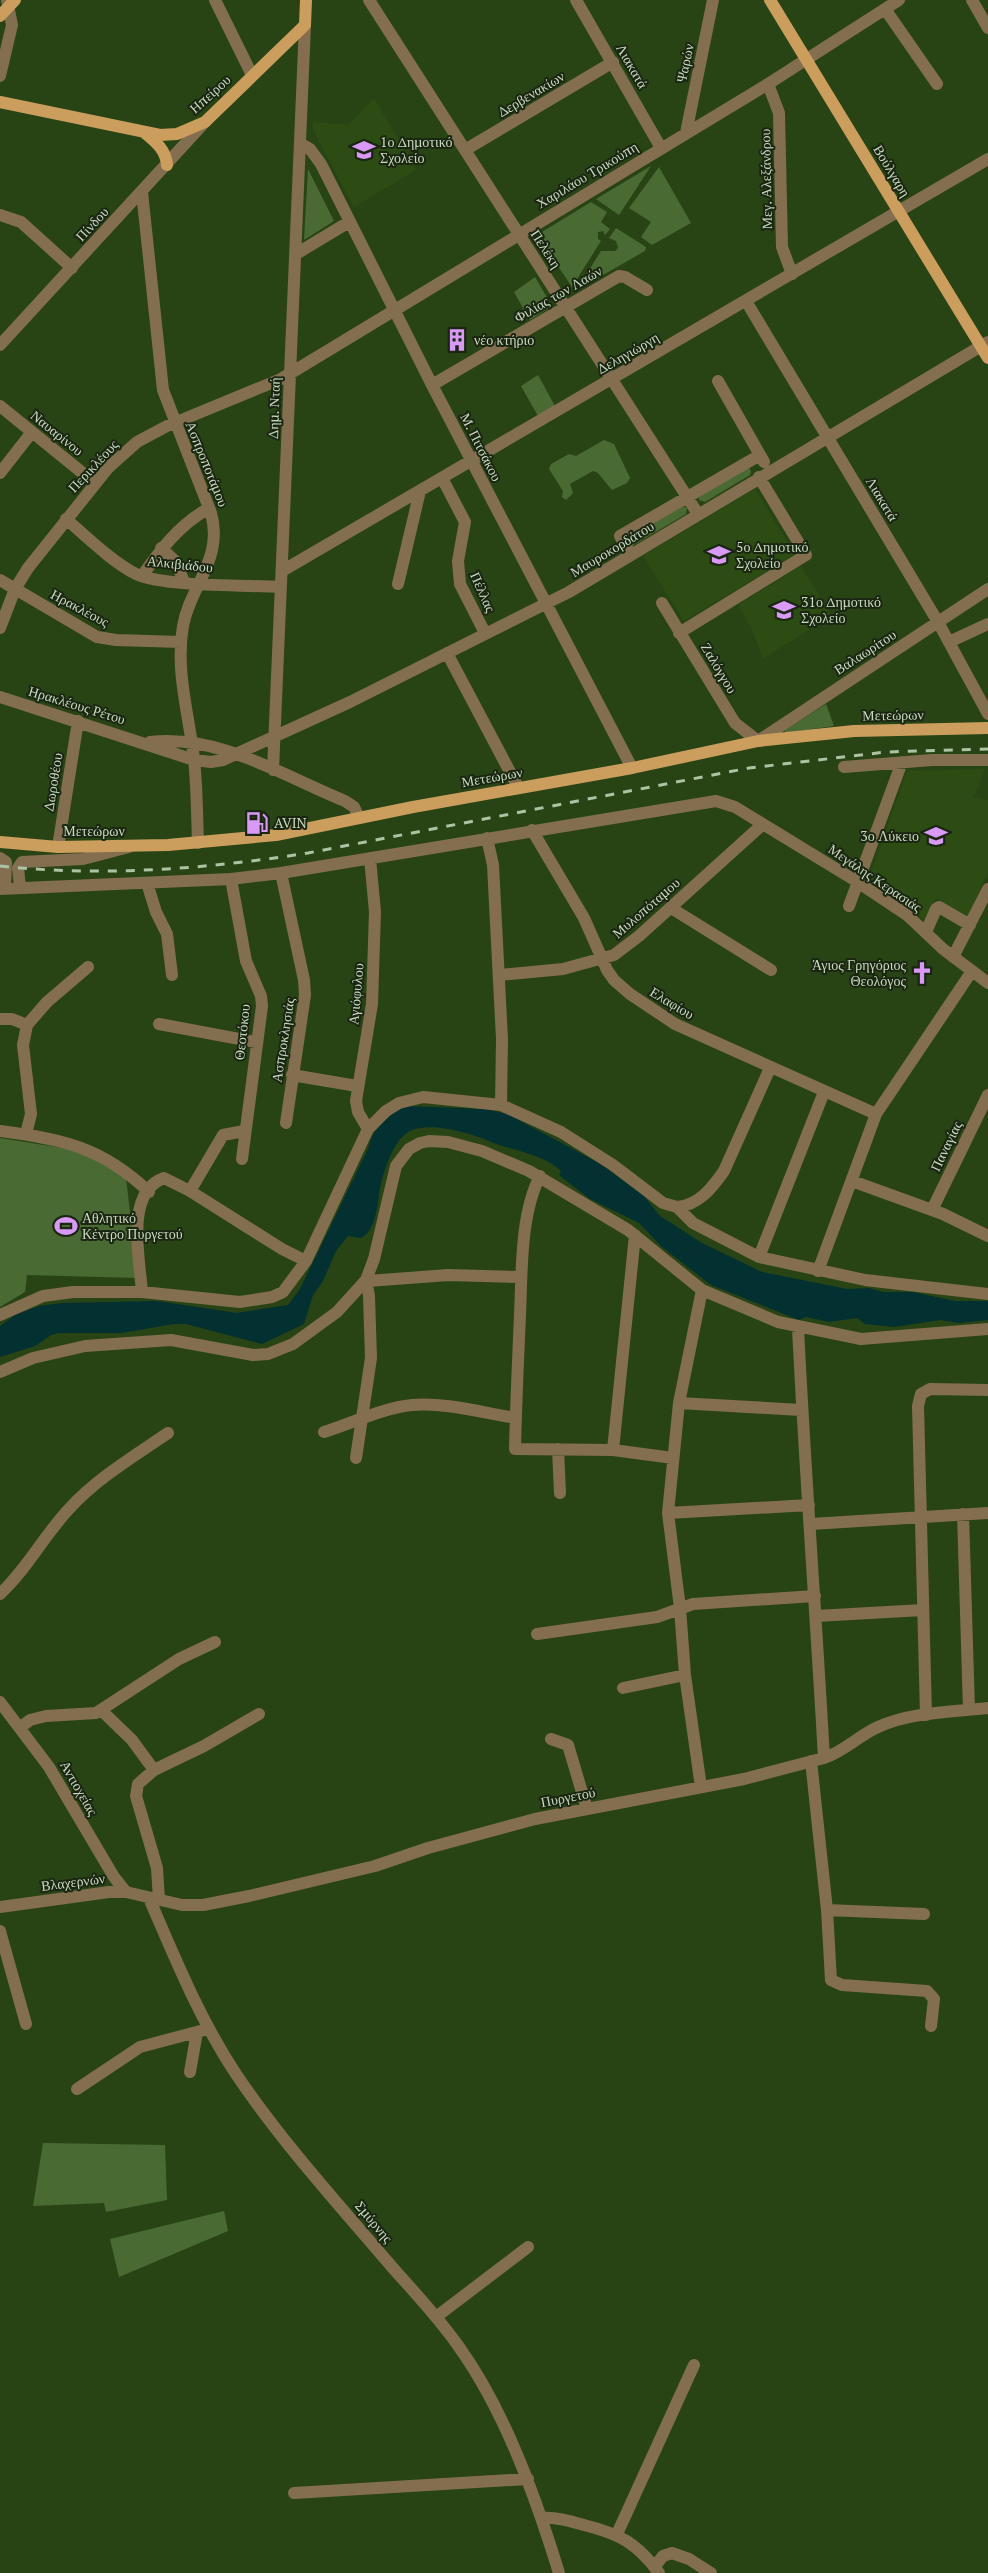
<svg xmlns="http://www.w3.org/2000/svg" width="988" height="2573" viewBox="0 0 988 2573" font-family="'PT Serif',serif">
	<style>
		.built { fill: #2c4c14 }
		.green { fill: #496b33 }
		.water { fill: #033030 }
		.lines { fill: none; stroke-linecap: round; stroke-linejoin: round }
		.minor { stroke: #846e50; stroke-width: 12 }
		.major { stroke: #cc9e5e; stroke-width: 12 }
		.rail { stroke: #aec2a4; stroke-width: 3; stroke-dasharray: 9 9; stroke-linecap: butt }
		.labels { text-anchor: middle; stroke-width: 4; stroke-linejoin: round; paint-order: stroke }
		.street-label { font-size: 14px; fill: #c8dabf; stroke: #1a2612 }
		.poi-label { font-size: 14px; fill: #c8dabf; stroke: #1a2612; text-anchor: start }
	</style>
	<rect width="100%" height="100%" fill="#284414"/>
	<!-- built -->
	<path class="built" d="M374,98L416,170L354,207L313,130V122L348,125Z
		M755,489L795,554L684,621L643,556Z
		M801,566L831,615L763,659L752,630L738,605Z
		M985,769L974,797L988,800V872L967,918L936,898L927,921L869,878L907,771Z"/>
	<!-- green -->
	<path class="green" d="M651,166L619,215L596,199Z
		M659,167L691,223L652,245L641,237L651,222L629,208Z
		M308,169L334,221L304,240Z
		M591,202L607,212L601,222L610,229L605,235L603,231L598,232V239L601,241L572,287L537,235Z
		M616,228L646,247L645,251L582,287L579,286L601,251H615L618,248L616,241L609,238Z
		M535,277L552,306L530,320L514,292Z
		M538,375L555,406L538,416L521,386Z
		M604,440L614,444L630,478L627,483L612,490L598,473L593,471L570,484L573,493L566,500L562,497L563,491L549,469L551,464L569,454L576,456Z
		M749,468L751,471L750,475L705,502L699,500V497Z
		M682,506L687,508L686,514L632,546L629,538Z
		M826,704L834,726L785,733V730Z
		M0,1138L75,1150L103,1158L126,1178L138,1278L27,1275L25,1292L0,1307Z
		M43,2143L165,2145L167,2200L106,2212L104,2203L33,2206Z
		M224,2211L228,2231L119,2277L110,2239Z"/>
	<!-- water -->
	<path class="water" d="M405,1106L486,1109L507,1114L599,1163L643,1195L660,1216L702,1243L762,1272L847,1289L869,1288L883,1292H913L955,1301H988V1320L959,1323L940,1320L894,1327L865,1324L857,1318L829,1322L806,1317L799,1320L711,1285L662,1247L639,1223L590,1199L559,1175L561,1171C543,1154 514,1151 491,1142C472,1133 429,1121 410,1131C392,1140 382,1176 379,1194C377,1209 375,1231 361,1238L348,1236L336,1251L323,1281L313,1295L304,1324L262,1344L186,1324H174L122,1333H58L51,1335L35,1346L0,1357V1326L15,1315L39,1306L62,1303L157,1301L237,1313L288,1305L300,1289L368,1149C373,1128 387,1116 405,1106Z"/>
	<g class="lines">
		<!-- minor -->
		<path class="minor" d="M215,0L252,75
			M369,0L698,514
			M576,0L661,148
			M972,0L988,28
			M885,9L937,84
			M0,76L12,25L7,0
			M768,84L779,113L782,247L792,274
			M686,133L713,0
			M301,144L310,149L321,164L432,385L632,768
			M465,150L613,62
			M142,192L163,390L211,513C224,559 190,586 183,626C175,670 189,715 194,759C197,786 197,815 198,843
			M0,215L21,222L72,268
			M296,254L349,222
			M746,301L938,622L988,714
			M0,345L205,122
			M718,381L764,462
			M432,385L619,276L625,277L647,290
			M0,406L95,483
			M0,473L32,432
			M442,478L465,522L458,561L460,584L485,633
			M66,519C86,536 112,562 136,574C165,587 246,585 281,587
			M161,548L176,562L184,582
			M631,555L620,536L760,455
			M282,571L988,159
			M142,576C162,548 179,525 209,508
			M0,580L97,637L116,640L181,642
			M398,584L420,491
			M662,603L735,723L758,741L988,589
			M0,628L15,589L28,568L108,468L137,442L167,426L281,379L768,84L899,0
			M679,633L806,555L759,477
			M949,642L988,624
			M447,653L518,787
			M0,697L194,760L211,762L223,760L350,702L569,592L988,342
			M150,742C220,734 283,776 345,801L354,807L359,818
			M844,767L932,760H988
			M273,770L305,25
			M532,830L584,918L607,970L614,980L630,994L675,1024L876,1114
			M487,838L493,865L502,1039L501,1105
			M58,847L78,721
			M0,858L6,862L5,888
			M281,873L304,980L305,995L286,1123
			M231,879L246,961L261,996L262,1006L242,1159
			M147,883L156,912L167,934L172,975
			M20,887L18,868L22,862L83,859L129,847
			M0,889L231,879L281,873L716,801L735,807L856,881L907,915L943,949L988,983
			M849,906L902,762
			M671,908L771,970
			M926,932L936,909L939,907L970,925
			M953,957L988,889
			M499,975L563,969L614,955L639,936L763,824
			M0,1019H12L27,1025
			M159,1024L256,1042
			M292,1075L357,1086
			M368,1129L358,1112L356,1101L372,1004L375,912L370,858
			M0,1131C62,1139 102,1147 149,1192
			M26,1134L31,1114L23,1045L27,1025L47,1002L88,967
			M540,1176C520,1215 522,1272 520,1315C518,1360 516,1404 515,1449L613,1450L673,1458
			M852,1181L943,1214L988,1236
			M190,1191L223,1135L244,1131
			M677,1207C699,1205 712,1188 724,1171L770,1068
			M932,1210L988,1095
			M759,1257L824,1092
			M818,1271L876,1114L972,971
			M368,1281L448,1275L521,1277
			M142,1292C140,1261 124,1192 164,1178L190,1191L282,1249L306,1261
			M0,1315L43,1296L73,1292H142L240,1302L272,1297L283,1292L306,1261L368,1129L386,1111L399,1103L423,1097L501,1105L561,1132L613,1165L663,1203L677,1207L693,1223L759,1257L865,1280L988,1294
			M798,1328C805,1471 816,1615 824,1758
			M0,1372L33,1358L85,1346L171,1340L253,1355L268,1354L293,1344L337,1312L366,1280L374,1259L396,1166L409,1149L420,1143L429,1141L448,1142L482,1151L529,1171L628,1230L702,1290L778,1322L861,1339L988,1329
			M679,1403L801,1410
			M324,1432C353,1423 382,1408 412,1405C446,1402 483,1413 516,1418
			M558,1449L560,1493
			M613,1450L635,1235
			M356,1458L371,1358L369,1296L366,1280
			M668,1513L809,1505
			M963,1514L969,1710
			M811,1524L988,1513
			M0,1594C27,1569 43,1537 68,1510C96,1479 134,1456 168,1433
			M816,1616L923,1610
			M537,1634L657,1617L693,1604L815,1596
			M623,1688L685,1675
			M0,1702L49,1767L114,1877L126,1892
			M101,1710L132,1740L154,1770
			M926,1715L918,1406L921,1394L930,1389L988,1390
			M21,1727L30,1720L46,1716L96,1713L179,1659L215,1642
			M551,1739L568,1745L587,1809
			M811,1761L827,1910L831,1980L842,1985L927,1991L934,1999L931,2026
			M701,1787L685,1675L680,1608L668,1513L679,1403L702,1290
			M149,1898C175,1958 200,2020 236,2074C280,2140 340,2206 392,2267C415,2293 439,2318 459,2347C505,2411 536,2498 559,2573
			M159,1900L157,1868L136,1796L138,1784L154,1770L204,1746L259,1714
			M0,1907L109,1892H126L182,1905H203L249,1896L375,1866L428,1848L535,1819L744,1779L824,1758C845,1751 858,1736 878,1727C911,1712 952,1712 988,1708
			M827,1910L924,1914
			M0,1931L26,2024
			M190,2072L197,2032
			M77,2089L140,2047L208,2029
			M436,2317L528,2247
			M294,2493L528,2479
			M542,2518C556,2517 570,2521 584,2525C620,2534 637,2543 659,2573
			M617,2534L694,2365
			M655,2566L663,2556L672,2553L689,2559L711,2573"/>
		<!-- major -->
		<path class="major" d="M770,0L988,358
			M0,16L15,0
			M0,102L160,135L177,134L205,122L305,25L306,0
			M145,133C156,142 166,150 167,165
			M0,842L58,847L168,845L276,835L413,807L632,768L758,741L854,731L988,728"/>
		<!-- rail -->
		<path class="rail" d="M0,866C103,877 206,869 308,853L749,768L886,752L988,749"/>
	</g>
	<!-- icons -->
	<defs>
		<symbol id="school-bare" viewBox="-9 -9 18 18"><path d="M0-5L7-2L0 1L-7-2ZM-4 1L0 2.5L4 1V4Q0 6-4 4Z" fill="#d99af7" stroke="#1a2612" stroke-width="2.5" paint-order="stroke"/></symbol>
		<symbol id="building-bare" viewBox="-9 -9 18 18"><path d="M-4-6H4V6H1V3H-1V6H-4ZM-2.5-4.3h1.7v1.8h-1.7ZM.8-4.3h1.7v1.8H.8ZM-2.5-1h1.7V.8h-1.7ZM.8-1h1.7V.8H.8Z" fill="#d99af7" stroke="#1a2612" stroke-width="2.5" paint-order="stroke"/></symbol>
		<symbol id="fuel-bare" viewBox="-9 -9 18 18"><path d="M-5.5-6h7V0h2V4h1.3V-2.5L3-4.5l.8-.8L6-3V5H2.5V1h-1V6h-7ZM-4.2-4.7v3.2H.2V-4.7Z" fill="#d99af7" stroke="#1a2612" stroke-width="2.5" paint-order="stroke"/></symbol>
		<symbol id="church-bare" viewBox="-9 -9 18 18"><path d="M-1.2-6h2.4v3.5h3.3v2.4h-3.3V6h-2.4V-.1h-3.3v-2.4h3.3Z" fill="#d99af7" stroke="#1a2612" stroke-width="2.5" paint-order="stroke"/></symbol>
		<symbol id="stadium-bare" viewBox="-9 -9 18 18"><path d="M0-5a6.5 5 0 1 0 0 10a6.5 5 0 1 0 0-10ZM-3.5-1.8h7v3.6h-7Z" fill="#d99af7" stroke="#1a2612" stroke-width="2.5" paint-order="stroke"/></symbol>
	</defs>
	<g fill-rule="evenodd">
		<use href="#school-bare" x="348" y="134" width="32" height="32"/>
		<use href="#building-bare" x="441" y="324" width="32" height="32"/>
		<use href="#school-bare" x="703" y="539" width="32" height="32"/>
		<use href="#school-bare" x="768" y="594" width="32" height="32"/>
		<use href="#fuel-bare" x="241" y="807" width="32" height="32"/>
		<use href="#school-bare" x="920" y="820" width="32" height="32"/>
		<use href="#church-bare" x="906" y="957" width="32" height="32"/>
		<use href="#stadium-bare" x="50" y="1210" width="32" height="32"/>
	</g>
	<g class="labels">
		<!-- street labels -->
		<g class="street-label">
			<text transform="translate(685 63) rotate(-78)" y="5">Ψαρών</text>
			<text transform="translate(632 66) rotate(60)" y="5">Λιακατά</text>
			<text transform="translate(210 94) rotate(-42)" y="5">Ηπείρου</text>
			<text transform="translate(531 94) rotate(-31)" y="5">Δερβενακίων</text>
			<text transform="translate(892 171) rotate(59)" y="5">Βούλγαρη</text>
			<text transform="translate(587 175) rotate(-31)" y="5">Χαριλάου Τρικούπη</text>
			<text transform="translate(766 179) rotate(-91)" y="5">Μεγ. Αλεξάνδρου</text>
			<text transform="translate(92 224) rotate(-47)" y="5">Πίνδου</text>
			<text transform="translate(546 249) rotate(57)" y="5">Πελέκη</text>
			<text transform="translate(558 294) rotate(-30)" y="5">Φιλίας των Λαών</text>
			<text transform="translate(628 353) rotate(-30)" y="5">Δεληγιώργη</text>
			<text transform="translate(274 408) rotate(-88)" y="5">Δημ. Νταή</text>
			<text transform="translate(57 433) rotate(39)" y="5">Ναυαρίνου</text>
			<text transform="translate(481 447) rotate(63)" y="5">Μ. Πιτσάκου</text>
			<text transform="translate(207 464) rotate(68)" y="5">Ασπροποτάμου</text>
			<text transform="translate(93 466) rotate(-47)" y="5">Περικλέους</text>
			<text transform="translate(882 499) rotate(59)" y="5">Λιακατά</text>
			<text transform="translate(612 549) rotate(-31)" y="5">Μαυροκορδάτου</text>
			<text transform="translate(180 564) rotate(6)" y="5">Αλκιβιάδου</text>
			<text transform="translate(483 592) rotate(66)" y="5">Πέλλας</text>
			<text transform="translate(80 608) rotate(28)" y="5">Ηρακλέους</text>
			<text transform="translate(865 652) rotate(-33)" y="5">Βαλαωρίτου</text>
			<text transform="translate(719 668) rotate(59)" y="5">Ζαλόγγου</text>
			<text transform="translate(77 705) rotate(17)" y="5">Ηρακλέους Ρέτου</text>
			<text transform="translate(893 715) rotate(-1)" y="5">Μετεώρων</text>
			<text transform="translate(492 777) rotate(-10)" y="5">Μετεώρων</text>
			<text transform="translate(53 782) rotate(-81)" y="5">Δωροθέου</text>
			<text x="94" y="836">Μετεώρων</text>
			<text transform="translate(875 878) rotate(34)" y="5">Μεγάλης Κερασιάς</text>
			<text transform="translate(646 908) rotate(-41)" y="5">Μυλοπόταμου</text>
			<text transform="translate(356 994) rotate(-85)" y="5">Αγιόφυλου</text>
			<text transform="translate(672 1003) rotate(31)" y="5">Ελαφίου</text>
			<text transform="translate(242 1032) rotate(-84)" y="5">Θεοτόκου</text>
			<text transform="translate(283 1040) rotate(-81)" y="5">Ασπροκλησιάς</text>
			<text transform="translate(946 1146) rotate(-64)" y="5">Παναγίας</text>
			<text transform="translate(79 1788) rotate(60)" y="5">Αντιοχείας</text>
			<text transform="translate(568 1797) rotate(-11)" y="5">Πυργετού</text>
			<text transform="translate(73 1882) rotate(-7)" y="5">Βλαχερνών</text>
			<text transform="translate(374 2222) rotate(50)" y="5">Σμύρνης</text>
		</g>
		<!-- poi labels -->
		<g class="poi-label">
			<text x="380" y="147">1ο Δημοτικό<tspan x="380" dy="16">Σχολείο</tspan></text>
			<text x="474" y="345">νέο κτήριο</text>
			<text x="736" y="552">5ο Δημοτικό<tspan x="736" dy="16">Σχολείο</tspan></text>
			<text x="801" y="607">31ο Δημοτικό<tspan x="801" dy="16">Σχολείο</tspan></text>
			<text x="274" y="828">AVIN</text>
			<text x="919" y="841" text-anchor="end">3ο Λύκειο</text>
			<text x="906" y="970" text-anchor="end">Άγιος Γρηγόριος<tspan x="906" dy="16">Θεολόγος</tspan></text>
			<text x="82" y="1223">Αθλητικό<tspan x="82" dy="16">Κέντρο Πυργετού</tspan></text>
		</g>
	</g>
</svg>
